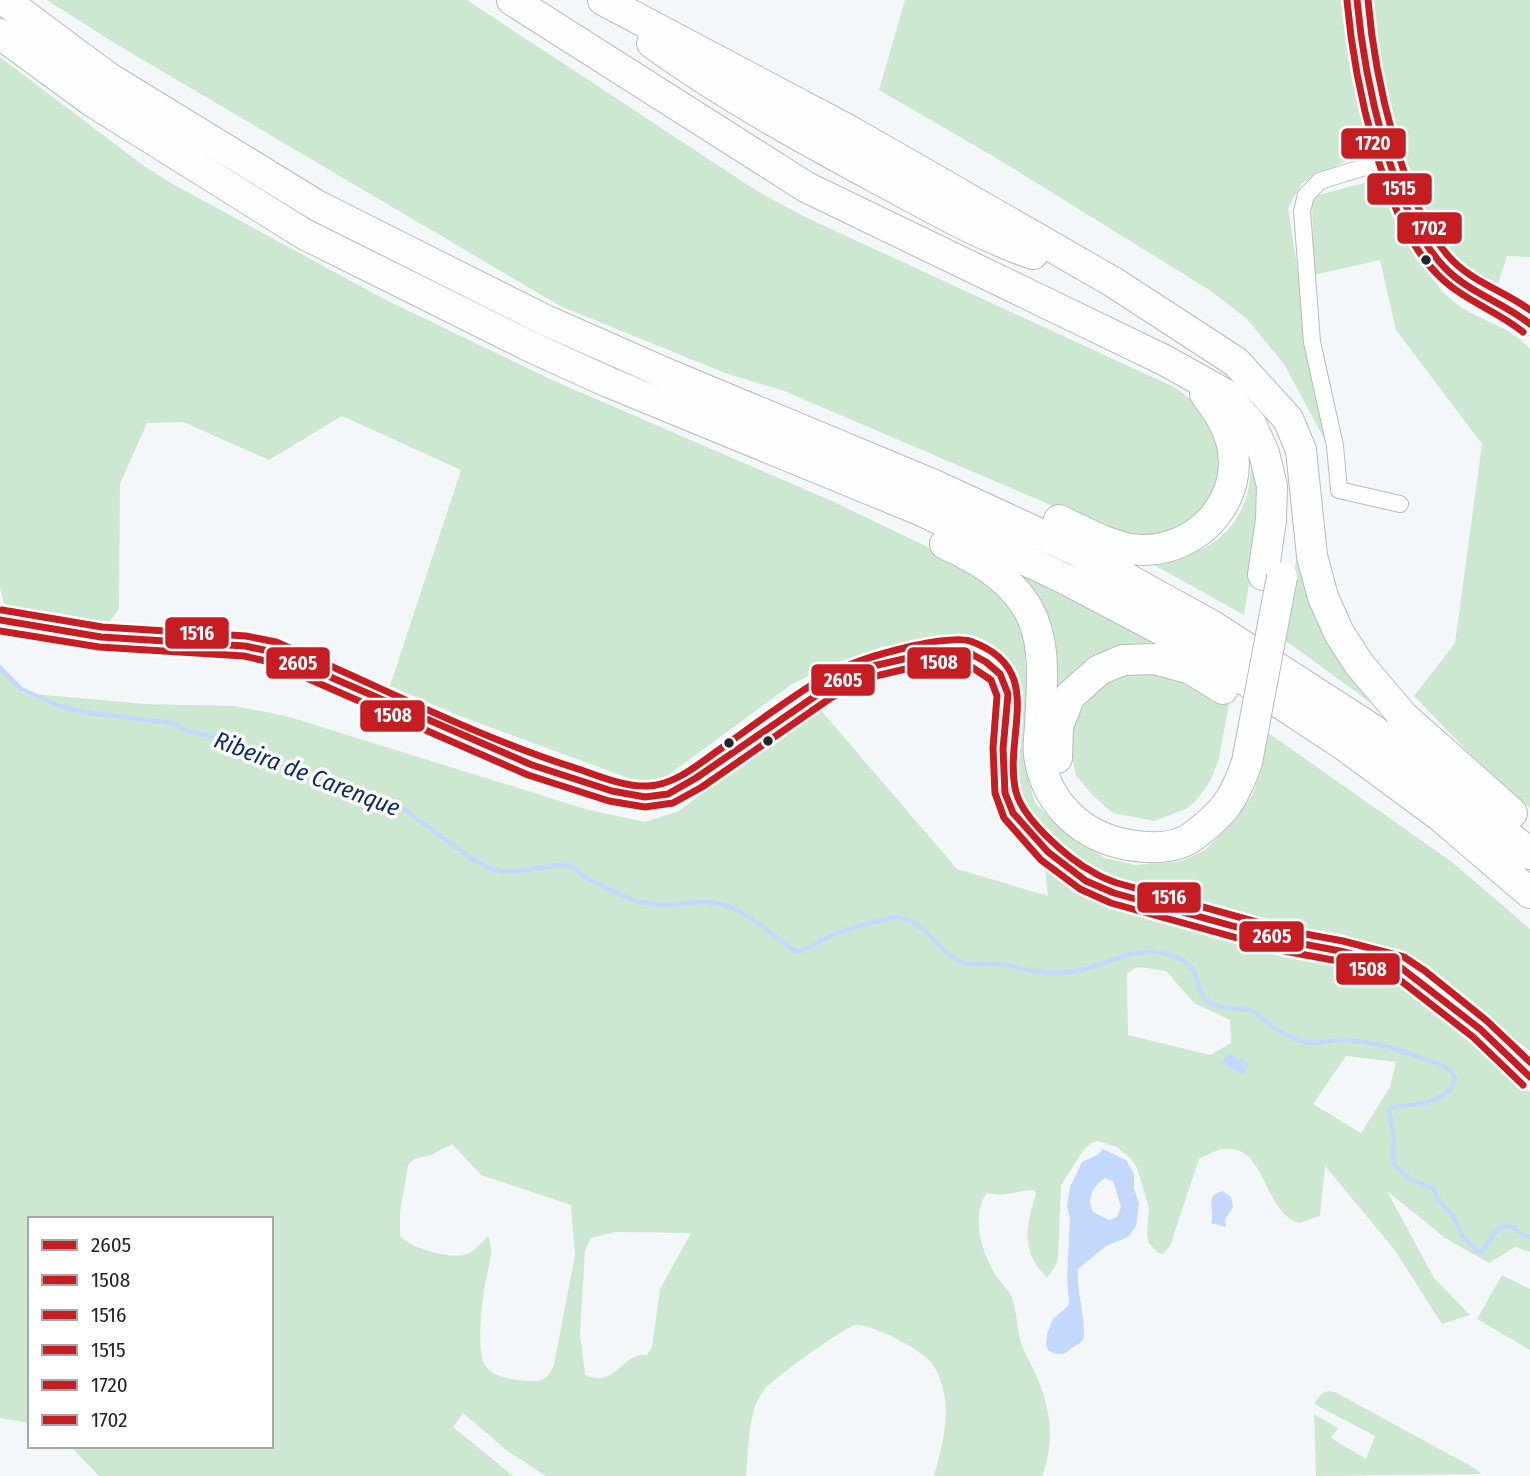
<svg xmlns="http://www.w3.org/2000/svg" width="1530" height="1476" viewBox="0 0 1530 1476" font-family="'Fira Sans Condensed',sans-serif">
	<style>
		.green { fill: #cde8d0; fill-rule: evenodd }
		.water { fill: #c2d8fc; fill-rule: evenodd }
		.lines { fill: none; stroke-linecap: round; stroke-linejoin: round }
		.stream { stroke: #c2d8fc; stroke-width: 4.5 }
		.street-casing { stroke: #b9bbbd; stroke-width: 18 }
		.secondary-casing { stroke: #b9bbbd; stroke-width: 24 }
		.highway-casing { stroke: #b9bbbd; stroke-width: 32 }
		.street { stroke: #fdfefe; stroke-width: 16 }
		.secondary { stroke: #fdfefe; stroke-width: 23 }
		.highway { stroke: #fdfefe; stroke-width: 30 }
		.highway-bridge-casing { stroke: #b9bbbd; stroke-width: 32; stroke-linecap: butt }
		.highway-bridge { stroke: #fdfefe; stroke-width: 30 }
		.bus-1-casing { stroke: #fff; stroke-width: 12 }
		.bus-2-casing { stroke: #fff; stroke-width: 12 }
		.bus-3-casing { stroke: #fff; stroke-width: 12 }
		.bus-4-casing { stroke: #fff; stroke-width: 12 }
		.bus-5-casing { stroke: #fff; stroke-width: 12 }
		.bus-6-casing { stroke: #fff; stroke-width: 12 }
		.bus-1 { stroke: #c61d23; stroke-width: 7 }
		.bus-2 { stroke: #c61d23; stroke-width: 7 }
		.bus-3 { stroke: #c61d23; stroke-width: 7 }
		.bus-4 { stroke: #c61d23; stroke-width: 7 }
		.bus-5 { stroke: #c61d23; stroke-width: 7 }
		.bus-6 { stroke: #c61d23; stroke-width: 7 }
		.bus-dot { fill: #222426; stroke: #fff; stroke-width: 2.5 }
		.labels { text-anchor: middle; stroke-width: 7; stroke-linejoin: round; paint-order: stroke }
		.water-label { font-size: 24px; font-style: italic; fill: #0c2c66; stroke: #fff }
		.line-badge { stroke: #fff; stroke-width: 2.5 }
		.badge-label { font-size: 19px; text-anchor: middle; font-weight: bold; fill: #fff }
	</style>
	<rect width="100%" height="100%" fill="#f4f7f9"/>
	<!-- green -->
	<path class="green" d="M47,0H467L757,191L805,217L1176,388L1202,408L1224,450L1214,502L1180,534L1130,539L784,391L725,373L560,306L116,44Z
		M905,0H1349L1375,147L1302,183L1288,208L1299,279L1304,341L1326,442L1284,364L1247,319L1211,291L996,158L879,90Z
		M1366,0H1530V257L1507,256L1496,290L1444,253L1414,202L1375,73Z
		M0,57L140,163L169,182L384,299L552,380L834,502L990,577L1017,612L1025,638L1029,781L1035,803L1066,834L1105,858L1136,865L1182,861L1205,850L1232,823L1252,796L1261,771L1267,732L1452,862L1530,929V1051L1412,964L1107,883L1058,847L1033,823L1019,790L1014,759L1016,687L1006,662L984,644L961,637L930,638L882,647L833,664L792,684L659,782L642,783L460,716L390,686L461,470L342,416L269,460L183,422L147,423L120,484L119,609L108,624L6,612L0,588Z
		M1387,177C1406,222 1418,278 1461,307C1484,322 1511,327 1530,349V808L1468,752L1414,696L1455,643L1482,444L1396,330L1380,260L1314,275L1312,203L1318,195Z
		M1252,462L1262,502L1244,615L1145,560C1192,560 1232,544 1247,495C1250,485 1250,473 1252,462Z
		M1299,544L1382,711L1282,638Z
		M1022,575L1152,642L1126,649L1057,702L1056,646L1047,622Z
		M0,664L21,686L22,693L146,704L234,706L286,716L589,810L645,822L679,811L802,717L819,708L957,869L1048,896L1044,860L1392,970L1530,1092V1252L1515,1247L1489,1263L1445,1238L1387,1191L1434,1278L1470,1315L1442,1324L1394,1249L1325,1166L1320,1216L1299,1223C1257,1211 1268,1118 1199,1159L1170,1246L1163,1254L1158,1253L1149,1243L1147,1235L1149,1208L1137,1168L1130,1158L1117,1147L1098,1141L1091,1143L1083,1151L1061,1185L1058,1258L1055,1267L1047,1278C1020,1250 1026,1227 1036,1193L1034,1190C1014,1190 1008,1198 987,1193C970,1215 982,1253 995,1274C1000,1282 1007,1287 1011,1296C1018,1312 1016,1331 1023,1348C1027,1358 1033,1367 1037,1377C1051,1410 1055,1442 1042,1476H934C942,1446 952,1413 941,1382C939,1374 934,1365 928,1359C917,1348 872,1324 856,1325C847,1325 773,1379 765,1389C747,1409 749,1450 746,1476H546L506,1450L463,1413L453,1427L513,1476H99L70,1446H271V1219H30V1423L0,1418ZM1138,967L1166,971L1194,1003L1230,1020L1231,1043L1210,1055L1128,1035L1127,973ZM1346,1056L1396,1062L1390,1087L1361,1133L1313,1104ZM452,1144L481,1175L571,1205L575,1255L554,1365C549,1377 544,1382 530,1381C517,1380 491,1378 485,1365C476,1349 482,1302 485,1284C488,1269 495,1250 488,1236C482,1242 475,1251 467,1254C451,1260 410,1248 400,1236V1212L408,1165L414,1159L431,1155ZM615,1232L691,1233L660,1289L652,1347L647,1355C643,1355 639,1355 636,1356C619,1363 610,1388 585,1374L580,1334L585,1250L591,1238Z
		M1142,668L1190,676L1229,703L1219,759L1211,780L1196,801L1186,809L1154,821L1113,813L1092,795L1076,775L1071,752L1073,726L1085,704L1102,683Z
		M1502,1275L1530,1289V1350L1477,1319Z
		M1329,1391L1335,1392L1476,1469L1481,1474L1316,1476L1314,1414L1338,1428L1331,1438L1366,1459L1375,1436L1314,1404L1322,1393Z"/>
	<!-- water -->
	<path class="water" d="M1228,1052L1249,1064L1243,1075L1222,1063Z
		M1103,1149L1126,1160L1134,1174V1189L1139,1203L1136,1226L1128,1237L1106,1246L1078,1269C1075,1286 1089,1331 1082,1341C1082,1342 1074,1347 1073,1347C1063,1356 1061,1356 1049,1351L1046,1346L1047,1334L1053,1319L1068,1306L1069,1302L1067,1278L1070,1218L1067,1206L1070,1187L1082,1162L1099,1154ZM1105,1178L1113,1181L1121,1207L1117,1217L1109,1220L1093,1212C1086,1199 1093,1186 1105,1178Z
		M1223,1191L1231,1197L1233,1207L1225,1219L1226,1227L1211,1223C1216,1211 1203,1195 1223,1191Z"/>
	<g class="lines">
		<!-- stream -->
		<path class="stream" d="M0,668L21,689L59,706L89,713L172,723L187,731L220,738L292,771L405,810L475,861L493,870L512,872L566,864C575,867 580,875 588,879C604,886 621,896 637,901C662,908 677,903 701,902C738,900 766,931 794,951C807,952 817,941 830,936C850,927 874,922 896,917C927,918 939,960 970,964C981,965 991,963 1002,964C1012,965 1022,970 1033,971C1044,973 1058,973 1070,972C1101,969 1130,946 1162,953C1213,964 1185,990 1214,1005C1226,1011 1239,1006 1251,1011C1262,1015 1270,1026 1281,1032C1288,1036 1297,1040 1305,1042C1318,1046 1329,1039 1341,1040C1376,1040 1412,1055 1444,1066L1452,1072L1455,1080C1447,1104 1414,1105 1392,1107L1389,1111L1394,1138V1165L1411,1180L1433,1188L1437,1198L1454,1217L1462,1236L1477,1251H1482L1496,1231L1503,1225L1512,1227L1527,1237H1530"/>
		<defs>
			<path id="street" d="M1390,159L1320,181L1306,195L1302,211L1312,342L1335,446L1339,490L1400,504"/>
			<path id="secondary" d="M1357,0C1360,66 1397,222 1445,268C1470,292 1505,301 1530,324
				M0,620L101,637L245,646L273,652L532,765L612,791L645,797L668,794L696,778L827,688L873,666L930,653L966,651L986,662L1000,674L1008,694L1003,749L1005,793L1013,813L1048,852L1086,881L1114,893L1287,941L1340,951L1400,967L1530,1065"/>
			<path id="highway" d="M4,0L109,78L318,206L545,320L665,373L932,484L1077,551L1211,625L1372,729L1457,792L1530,854
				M512,0L806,187L1164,360L1225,394L1251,424L1264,453L1272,486L1271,520L1263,575
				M603,0L852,132L1113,282L1236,362L1288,419L1301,450L1312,556L1323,597L1339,633L1359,664L1403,716L1512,813
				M0,34L93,102L304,234L531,347L608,382L922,511L1065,579L1198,649L1345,746L1440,816L1530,893
				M652,43C724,95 802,138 880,180C929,206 980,236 1033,254
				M1059,520C1083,531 1117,551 1144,550C1201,549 1246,497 1231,441C1226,422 1216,409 1205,394
				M945,544C976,558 1006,575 1025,604C1049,641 1041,687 1040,728C1039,737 1038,747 1039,755C1045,800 1077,832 1119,843C1142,848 1172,851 1192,837C1224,813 1234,800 1247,762
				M1057,758L1058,726L1070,696L1099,670L1123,660L1155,659L1191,669L1223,689"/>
		</defs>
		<!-- street casing -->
		<use href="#street" class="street-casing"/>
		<!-- secondary casing -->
		<use href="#secondary" class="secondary-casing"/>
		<!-- highway casing -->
		<use href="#highway" class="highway-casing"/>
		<!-- street -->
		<use href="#street" class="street"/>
		<!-- secondary -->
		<use href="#secondary" class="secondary"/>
		<!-- highway -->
		<use href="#highway" class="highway"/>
		<defs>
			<path id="highway-bridge" d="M1247,762L1282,577"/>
		</defs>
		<!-- highway-bridge casing -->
		<use href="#highway-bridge" class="highway-bridge-casing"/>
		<!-- highway-bridge -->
		<use href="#highway-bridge" class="highway-bridge"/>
		<defs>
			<path id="bus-1" d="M0,620L101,637L245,646L273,652L532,765L612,791L645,797L668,794L696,778L827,688L873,666L930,653L966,651L986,662L1000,674L1008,694L1003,749L1005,793L1013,813L1048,852L1086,881L1114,893L1287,941L1340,951L1400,967L1480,1029L1530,1077"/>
			<path id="bus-2" d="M0,631L99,647L244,656L270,662L528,775L609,801L645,807L673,803L702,787L832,697L876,676L931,663L964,662L991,680L997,696L993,748L995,793L1004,818L1041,860L1080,889L1111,903L1284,951L1338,961L1396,977L1473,1037L1523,1085"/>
			<path id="bus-3" d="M2,610L102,627L246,636L276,642C375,684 472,735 575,768C597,775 623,787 648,786C676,785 701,762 723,747C755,724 787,700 821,679C849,662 880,654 912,646C926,643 957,637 970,641C1049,669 1002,735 1016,792C1023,819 1068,859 1093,872C1100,877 1109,880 1117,883L1289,931L1343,941L1404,957L1425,971L1487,1021L1530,1062"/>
			<path id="bus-4" d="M1357,0C1364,76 1391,212 1445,268C1468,292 1504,303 1530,324"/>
			<path id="bus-5" d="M1347,1C1354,78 1382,221 1439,276C1463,300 1497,311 1523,332"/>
			<path id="bus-6" d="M1368,0C1374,72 1402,210 1453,261C1475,283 1506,292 1530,310"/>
		</defs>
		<!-- bus-1 casing -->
		<use href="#bus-1" class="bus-1-casing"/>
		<!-- bus-2 casing -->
		<use href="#bus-2" class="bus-2-casing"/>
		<!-- bus-3 casing -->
		<use href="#bus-3" class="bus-3-casing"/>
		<!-- bus-4 casing -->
		<use href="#bus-4" class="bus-4-casing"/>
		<!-- bus-5 casing -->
		<use href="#bus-5" class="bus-5-casing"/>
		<!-- bus-6 casing -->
		<use href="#bus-6" class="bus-6-casing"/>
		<!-- bus-1 -->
		<use href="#bus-1" class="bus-1"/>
		<!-- bus-2 -->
		<use href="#bus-2" class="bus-2"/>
		<!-- bus-3 -->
		<use href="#bus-3" class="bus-3"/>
		<!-- bus-4 -->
		<use href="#bus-4" class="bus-4"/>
		<!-- bus-5 -->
		<use href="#bus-5" class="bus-5"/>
		<!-- bus-6 -->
		<use href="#bus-6" class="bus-6"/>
	</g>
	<!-- markers -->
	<g class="bus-dot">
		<circle cx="1426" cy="260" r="6"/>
		<circle cx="768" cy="741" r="6"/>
		<circle cx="729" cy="743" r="6"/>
	</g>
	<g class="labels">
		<!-- water labels -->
		<g class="water-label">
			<text transform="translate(307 774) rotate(21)" y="8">Ribeira de Carenque</text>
		</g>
	</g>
	<g class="line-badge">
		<rect x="1340" y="127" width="67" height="33" rx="7" fill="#c61d23"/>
		<rect x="1366" y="172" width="67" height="34" rx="7" fill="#c61d23"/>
		<rect x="1396" y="211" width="67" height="34" rx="7" fill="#c61d23"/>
		<rect x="164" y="616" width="66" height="34" rx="7" fill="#c61d23"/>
		<rect x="906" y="646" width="66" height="34" rx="7" fill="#c61d23"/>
		<rect x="265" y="646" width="66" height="34" rx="7" fill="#c61d23"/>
		<rect x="810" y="663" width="66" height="34" rx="7" fill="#c61d23"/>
		<rect x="359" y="699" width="67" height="34" rx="7" fill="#c61d23"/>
		<rect x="1136" y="881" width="66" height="33" rx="7" fill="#c61d23"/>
		<rect x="1238" y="920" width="67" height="33" rx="7" fill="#c61d23"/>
		<rect x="1335" y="952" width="66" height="34" rx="7" fill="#c61d23"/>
	</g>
	<g class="badge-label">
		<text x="1373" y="150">1720</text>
		<text x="1399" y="195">1515</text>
		<text x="1429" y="235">1702</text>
		<text x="197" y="640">1516</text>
		<text x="939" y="669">1508</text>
		<text x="298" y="670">2605</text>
		<text x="843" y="687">2605</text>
		<text x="393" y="722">1508</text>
		<text x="1169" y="904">1516</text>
		<text x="1272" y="943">2605</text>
		<text x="1368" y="976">1508</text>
	</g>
	<!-- legend -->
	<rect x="28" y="1217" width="245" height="231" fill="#ffffff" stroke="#a7a7a8" stroke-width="2"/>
	<rect x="42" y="1240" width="35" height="10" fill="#c61d23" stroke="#a7a7a8" stroke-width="2"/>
	<text x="91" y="1252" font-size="21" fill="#222426">2605</text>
	<rect x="42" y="1275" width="35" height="10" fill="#c61d23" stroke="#a7a7a8" stroke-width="2"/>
	<text x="91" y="1287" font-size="21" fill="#222426">1508</text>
	<rect x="42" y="1310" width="35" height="10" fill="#c61d23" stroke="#a7a7a8" stroke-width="2"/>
	<text x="91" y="1322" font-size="21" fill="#222426">1516</text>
	<rect x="42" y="1345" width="35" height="10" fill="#c61d23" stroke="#a7a7a8" stroke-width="2"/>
	<text x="91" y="1357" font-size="21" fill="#222426">1515</text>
	<rect x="42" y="1380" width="35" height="10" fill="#c61d23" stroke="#a7a7a8" stroke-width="2"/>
	<text x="91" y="1392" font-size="21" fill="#222426">1720</text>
	<rect x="42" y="1415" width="35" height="10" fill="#c61d23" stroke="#a7a7a8" stroke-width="2"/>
	<text x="91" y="1427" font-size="21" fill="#222426">1702</text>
</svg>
